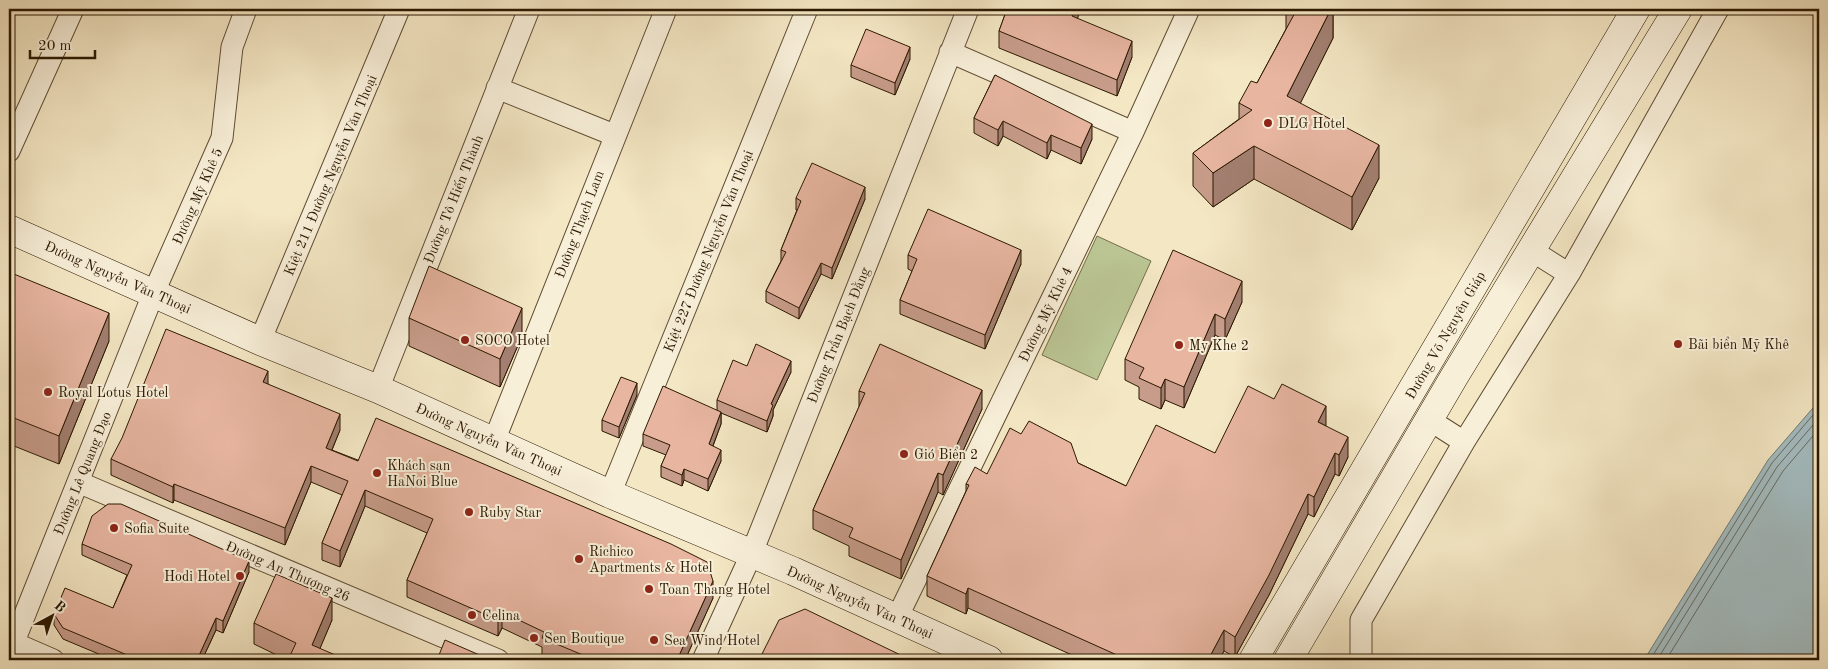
<svg xmlns="http://www.w3.org/2000/svg" width="1828" height="669" viewBox="0 0 1828 669" font-family="'Old Standard TT',serif">
	<style>
		.green { fill: #bbc594; stroke: #746f4a }
		.water { fill: #a3bcc0; stroke: #737b74 }
		.lines { fill: none; stroke-linecap: round; stroke-linejoin: round }
		.shore { stroke: #686a60; stroke-width: 1 }
		.street-casing { stroke: #5e4c32; stroke-width: 23 }
		.secondary-casing { stroke: #2c1901; stroke-width: 29 }
		.street { stroke: #f8efd9; stroke-width: 21 }
		.secondary { stroke: #f8efd9; stroke-width: 28 }
		.wall { fill: #c79c8a; stroke: #2c1901 }
		.shaded-wall { fill: #a27f70; stroke: #2c1901 }
		.building { fill: #e7b5a0; stroke: #2c1901 }
		.poi-dot { fill: #8f2418; stroke: #f8efd9; stroke-width: 2 }
		.labels { text-anchor: middle; stroke-width: 4; stroke-linejoin: round; paint-order: stroke }
		.poi-label { font-size: 14px; fill: #2c1901; stroke: #f8efd9; text-anchor: start }
		.street-label { font-size: 14px; fill: #2c1901; stroke: #f8efd9 }
	</style>
	<rect width="100%" height="100%" fill="#f4e7c4"/>
	<filter id="stains"><feTurbulence type="fractalNoise" baseFrequency=".004" numOctaves="4"/><feColorMatrix values="0 0 0 0 .2 0 0 0 0 .09 0 0 0 0 .02 0 0 0 .5 -.17"/></filter>
	<radialGradient id="worn" r=".72"><stop offset=".6" stop-color="#630" stop-opacity="0"/><stop offset="1" stop-color="#630" stop-opacity=".3"/></radialGradient>
	<!-- green -->
	<path class="green" d="M1097,236L1151,261L1097,380L1042,355Z"/>
	<!-- water -->
	<path class="water" d="M1819,401V660H1644L1768,460Z"/>
	<g class="lines">
		<!-- shore -->
		<path class="shore" d="M1650,660L1772,463L1819,408
			M1657,660L1777,467L1819,418
			M1666,660L1783,471L1819,429"/>
		<defs>
			<path id="street" d="M950,52L1133,132
				M497,88L614,135
				M9,151L73,9
				M1542,257L1569,274
				M260,341L399,9
				M378,389L529,9
				M1439,426L1464,442
				M494,441L666,9
				M78,482L498,660
				M610,494L807,9
				M897,618L1133,132L1189,9
				M14,643L53,660
				M9,654L154,292L222,138L232,47L246,9
				M703,660L751,555L968,9
				M1361,660V620L1464,442L1569,274L1718,9"/>
			<path id="secondary" d="M9,229L260,341L378,389L610,494L793,571L989,660
				M1253,660L1636,9
				M1288,660L1454,377L1678,9"/>
		</defs>
		<!-- street casing -->
		<use href="#street" class="street-casing"/>
		<!-- secondary casing -->
		<use href="#secondary" class="secondary-casing"/>
		<!-- street -->
		<use href="#street" class="street"/>
		<!-- secondary -->
		<use href="#secondary" class="secondary"/>
	</g>
	<!-- wall -->
	<path class="wall" d="M1007,9H1081L1077,18L1132,57L1117,96L999,48V31Z
		M1286,9H1333V38L1300,103L1379,178L1352,230L1254,179L1213,207L1193,186V153L1239,119V103L1257,83L1286,29Z
		M910,59L895,95L851,77V65Z
		M995,75L1092,139L1081,164L1051,150L1047,159L1003,136L998,146L974,133V118Z
		M796,198L865,199L832,279L821,274L799,319L766,302V291L781,261V250L797,210H796Z
		M908,255L1021,264L985,349L900,314V300L912,271L908,269Z
		M9,272L109,341L59,464L9,444Z
		M1242,302L1225,340L1215,335L1184,408L1165,400L1161,409L1139,399V387L1125,380V359Z
		M409,318L522,336L500,387L409,346Z
		M747,366L791,372L773,410V416L767,432L721,413V424L713,446L721,461L708,491L684,480L682,486L661,477V466L666,455L643,446V434L717,411V400Z
		M268,384L340,430L332,450L713,598L685,660H556L542,654V647L502,628L498,636L407,597V580L427,533L365,506L340,567L322,560V543L342,495L311,482L285,545L174,500L173,503L111,475V459Z
		M859,391L982,409L943,495L938,492L901,579L849,556V546L813,529V510L859,407Z
		M637,395L619,438L602,431V420Z
		M1326,426L1348,457L1339,476L1335,474L1314,517L1308,514L1269,595L1235,657L1224,651L1219,660H1083L968,608L966,614L927,596V576L966,491V484L987,474L1078,463L1126,486L1215,453Z
		M82,544L249,572L223,633L216,630L202,660H113L63,639L54,625V614L113,608L127,575L82,555Z
		M332,620L320,648L287,660L254,644V623Z"/>
	<!-- shaded-wall -->
	<path class="shaded-wall" d="M1075,9H1081L1072,33V16Z
		M1331,9H1333V38L1287,130V96Z
		M1132,41V57L1117,96V80Z
		M910,47V59L895,95V83Z
		M1003,121V136L998,146V130Z
		M1092,124V139L1081,164V148Z
		M1051,135V150L1047,159V143Z
		M1379,145V178L1352,230V197Z
		M1254,146V179L1213,207V173Z
		M865,187V199L832,279V268Z
		M1021,250V264L985,349V335Z
		M821,263V274L799,319V308Z
		M1242,281V302L1225,340V319Z
		M522,308V336L500,387V359Z
		M109,313V341L59,464V436Z
		M1215,314V335L1184,408V387Z
		M791,361V372L773,410V416L767,432V421L771,404Z
		M268,371V387L263,382Z
		M1165,379V400L1161,409V388Z
		M637,383V395L619,438V427Z
		M982,390V409L943,495V475Z
		M1326,406V426L1318,422Z
		M721,412V424L709,456V444Z
		M340,414V430L326,464V448Z
		M1348,437V457L1339,476V455Z
		M721,450V461L708,491V479Z
		M1335,453V474L1314,517V497Z
		M311,466V482L285,545V528Z
		M684,469V480L682,486V475Z
		M938,473V492L901,579V560Z
		M174,484V500L173,503V487Z
		M365,490V506L340,567V551Z
		M1308,494V514L1269,595L1235,657V637Z
		M249,561V572L223,633V621Z
		M713,581V598L685,660H677Z
		M968,588V608L966,614V594Z
		M332,598V620L315,660L312,645Z
		M502,612V628L498,636V620Z
		M216,618V630L202,660H197Z
		M1224,630V651L1219,660H1208Z"/>
	<!-- building -->
	<path class="building" d="M1007,9H1075L1072,16L1132,41L1117,80L999,31Z
		M1297,9H1331L1287,96L1379,145L1352,197L1254,146L1213,173L1193,153L1252,110L1239,103L1251,81L1257,83Z
		M866,29L910,47L895,83L851,65Z
		M995,75L1092,124L1081,148L1051,135L1047,143L1003,121L998,130L974,118Z
		M812,163L865,187L832,268L821,263L799,308L766,291L786,252L781,250L801,201L796,198Z
		M928,209L1021,250L985,335L900,300L917,259L908,255Z
		M1173,250L1242,281L1225,319L1215,314L1184,387L1165,379L1161,388L1139,378L1144,368L1125,359Z
		M429,266L522,308L500,359L409,318Z
		M9,272L109,313L59,436L9,416Z
		M166,329L268,371L263,382L340,414L326,448L358,461L376,418L671,544L707,562L713,581L677,660H595L542,638L544,632L502,612L498,620L407,580L433,519L365,490L340,551L322,543L348,481L311,466L285,528L174,484L173,487L111,459L122,438Z
		M756,344L791,361L771,404L773,405L767,421L717,400L733,360L747,366Z
		M880,344L982,390L943,475L938,473L901,560L849,537L853,528L813,510L865,393L859,391Z
		M621,377L637,383L619,427L602,420Z
		M1282,384L1326,406L1318,422L1348,437L1339,455L1335,453L1314,497L1308,494L1269,575L1235,637L1224,630L1208,660H1128L968,588L966,594L927,576L969,485L966,484L975,467L987,474L1010,428L1021,434L1029,421L1071,443L1078,463L1126,486L1156,425L1215,453L1248,386L1274,399Z
		M663,386L721,412L709,444L721,450L708,479L684,469L682,475L661,466L670,445L643,434Z
		M108,504H121L249,561L223,621L216,618L197,660H139L63,628L54,614L65,588L113,608L132,565L82,544L92,516Z
		M276,574L332,598L312,645L347,660H288L296,643L254,623Z
		M805,609L911,660H759L779,620Z
		M445,640L491,660H437Z"/>
	<!-- markers -->
	<g class="poi-dot">
		<circle cx="1268" cy="123" r="5"/>
		<circle cx="465" cy="340" r="5"/>
		<circle cx="1678" cy="344" r="5"/>
		<circle cx="1179" cy="345" r="5"/>
		<circle cx="48" cy="392" r="5"/>
		<circle cx="904" cy="454" r="5"/>
		<circle cx="377" cy="473" r="5"/>
		<circle cx="469" cy="512" r="5"/>
		<circle cx="114" cy="528" r="5"/>
		<circle cx="579" cy="559" r="5"/>
		<circle cx="240" cy="576" r="5"/>
		<circle cx="649" cy="589" r="5"/>
		<circle cx="472" cy="615" r="5"/>
		<circle cx="534" cy="638" r="5"/>
		<circle cx="654" cy="640" r="5"/>
	</g>
	<g class="labels">
		<!-- poi labels -->
		<g class="poi-label">
			<text x="1278" y="128">DLG Hotel</text>
			<text x="475" y="345">SOCO Hotel</text>
			<text x="1688" y="349">Bãi biển Mỹ Khê</text>
			<text x="1189" y="350">My Khe 2</text>
			<text x="58" y="397">Royal Lotus Hotel</text>
			<text x="914" y="459">Gió Biển 2</text>
			<text x="387" y="470">Khách sạn<tspan x="387" dy="16">HaNoi Blue</tspan></text>
			<text x="479" y="517">Ruby Star</text>
			<text x="124" y="533">Sofia Suite</text>
			<text x="589" y="556">Richico<tspan x="589" dy="16">Apartments &amp; Hotel</tspan></text>
			<text x="230" y="581" text-anchor="end">Hodi Hotel</text>
			<text x="659" y="594">Toan Thang Hotel</text>
			<text x="482" y="620">Celina</text>
			<text x="544" y="643">Sen Boutique</text>
			<text x="664" y="645">Sea Wind Hotel</text>
		</g>
		<!-- street labels -->
		<g class="street-label">
			<text transform="translate(330 175) rotate(-67)" y="5">Kiệt 211 Đường Nguyễn Văn Thoại</text>
			<text transform="translate(197 196) rotate(-66)" y="5">Đường Mỹ Khê 5</text>
			<text transform="translate(453 199) rotate(-68)" y="5">Đường Tô Hiến Thành</text>
			<text transform="translate(579 224) rotate(-69)" y="5">Đường Thạch Lam</text>
			<text transform="translate(708 251) rotate(-68)" y="5">Kiệt 227 Đường Nguyễn Văn Thoại</text>
			<text transform="translate(118 277) rotate(24)" y="5">Đường Nguyễn Văn Thoại</text>
			<text transform="translate(1045 314) rotate(-64)" y="5">Đường Mỹ Khê 4</text>
			<text transform="translate(838 335) rotate(-68)" y="5">Đường Trần Bạch Đằng</text>
			<text transform="translate(1445 335) rotate(-60)" y="5">Đường Võ Nguyên Giáp</text>
			<text transform="translate(489 439) rotate(24)" y="5">Đường Nguyễn Văn Thoại</text>
			<text transform="translate(82 473) rotate(-68)" y="5">Đường Lê Quang Đạo</text>
			<text transform="translate(288 571) rotate(23)" y="5">Đường An Thượng 26</text>
			<text transform="translate(860 602) rotate(24)" y="5">Đường Nguyễn Văn Thoại</text>
		</g>
	</g>
	<!-- margin -->
	<rect width="1828" height="669" fill="none" stroke="#f4e7c4" stroke-width="30"/>
	<rect x="10" y="10" width="1808" height="649" fill="none" stroke="#2c1901" stroke-width="2.5"/>
	<rect x="15" y="15" width="1798" height="639" fill="none" stroke="#2c1901"/>
	<!-- north arrow -->
	<g transform="translate(52 616) rotate(40)" stroke="#f8efd9" stroke-width="4" paint-order="stroke">
	<path d="M0-4L9 19L0 12L-9 19Z" fill="#2c1901"/>
	<text y="-8" font-size="14" font-weight="bold" text-anchor="middle" fill="#2c1901">B</text>
	</g>
	<!-- scale -->
	<path d="M30 50v8h65v-8" fill="none" stroke="#2c1901" stroke-width="2.5"/>
	<text x="38" y="50" font-size="15" fill="#2c1901" stroke="#f8efd9" stroke-width="4" paint-order="stroke">20 m</text>
	<rect width="100%" height="100%" filter="url(#stains)"/>
	<rect width="100%" height="100%" fill="url(#worn)"/>
</svg>
